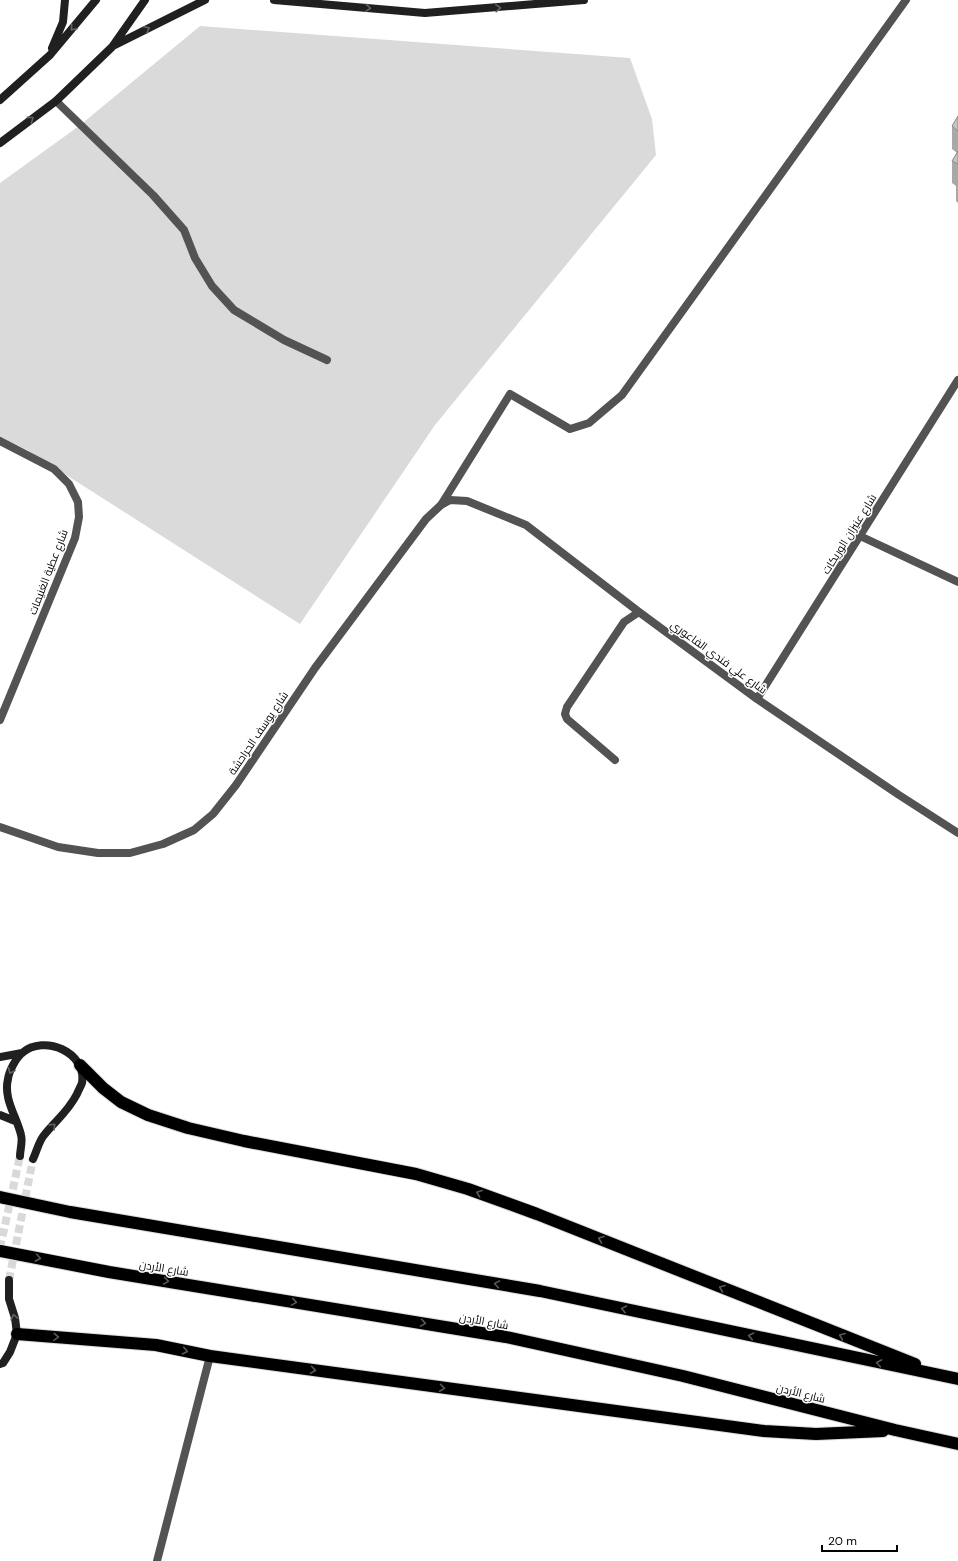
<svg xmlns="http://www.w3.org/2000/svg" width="958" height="1561" viewBox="0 0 958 1561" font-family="'DM Sans',Cairo,sans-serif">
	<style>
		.green { fill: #dadada }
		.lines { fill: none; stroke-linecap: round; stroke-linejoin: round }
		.secondary-tunnel { stroke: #d9d9d9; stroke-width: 8; stroke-dasharray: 8 4; stroke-linecap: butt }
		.highway-casing { stroke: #dbdbdb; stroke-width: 14 }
		.lane { stroke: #535353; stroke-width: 8 }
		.street { stroke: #535353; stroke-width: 8 }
		.secondary { stroke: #202020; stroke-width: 8 }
		.highway { stroke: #000; stroke-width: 12 }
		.wall { fill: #a8a8a8 }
		.building { fill: #c3c3c3; stroke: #888 }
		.oneway { stroke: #636363 }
		.oneway2 { stroke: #595959 }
		.labels { text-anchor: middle; stroke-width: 3; stroke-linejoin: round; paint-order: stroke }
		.street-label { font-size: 11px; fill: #000; stroke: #fff }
	</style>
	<rect width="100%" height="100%" fill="#fff"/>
	<!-- green -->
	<path class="green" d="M200,26L630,58L652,119L656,155L435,425L300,624L27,450L0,437V183L79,126Z"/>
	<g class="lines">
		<!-- secondary-tunnel -->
		<path class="secondary-tunnel" d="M0,1248L20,1156
			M9,1280L33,1159"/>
		<defs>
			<path id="highway" d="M80,1065L103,1088L121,1102L148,1115L188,1128L244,1141L416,1174L468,1189L537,1214L915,1364
				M0,1197L70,1212L540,1291L958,1379
				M0,1251L109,1272L506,1337L683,1376L895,1430L958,1444
				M17,1334L156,1345L210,1356L764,1431L816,1434L883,1431"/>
		</defs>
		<!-- highway casing -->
		<use href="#highway" class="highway-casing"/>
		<!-- lane -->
		<path class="lane" d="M56,101L153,195L184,230L195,258L212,286L234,310L284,340L327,360
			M441,505L510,394L570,429L589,423L622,395L906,0"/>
		<!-- street -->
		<path class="street" d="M0,441L54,469L69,484L78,502L79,517L75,538L0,720
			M860,536L958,582
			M757,699L958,380
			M615,760L567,719L565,714L567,707L624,622L639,612
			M0,827L58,847L98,853H130L163,844L194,830L213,814L236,785L315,668L426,519L441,505L450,500L467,501L526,525L639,612L757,699L899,795L958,833
			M157,1561L210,1356"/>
		<!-- secondary -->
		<path class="secondary" d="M274,0L425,13L584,0
			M113,46L205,0
			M52,48L63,22L65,0
			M0,100L50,55L96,0
			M0,143L56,101L112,47L145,0
			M0,1057L22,1053
			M0,1115L15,1121
			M20,1156C20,1150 23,1141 21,1135C17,1117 3,1099 8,1079C9,1071 16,1058 22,1053C44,1034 87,1052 82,1083C81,1086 78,1091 77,1094C67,1113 57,1119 45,1134C39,1140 37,1151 33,1159
			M0,1364L3,1363L10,1352L17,1334L15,1318L9,1299V1280"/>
		<!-- highway -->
		<use href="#highway" class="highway"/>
	</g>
	<!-- wall -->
	<path class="wall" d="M952,126L958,131V164L957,153L952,149Z
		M952,161L958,164V203L956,201V186L952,183Z"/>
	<!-- building -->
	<path class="building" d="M958,116V131L952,126Z
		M958,151V164L952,161Z"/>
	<!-- one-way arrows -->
	<defs><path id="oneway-chevron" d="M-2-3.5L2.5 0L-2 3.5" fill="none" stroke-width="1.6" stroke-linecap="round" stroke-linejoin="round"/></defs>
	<g class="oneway">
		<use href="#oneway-chevron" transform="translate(368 8) rotate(5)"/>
		<use href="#oneway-chevron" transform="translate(498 8) rotate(-4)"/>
		<use href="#oneway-chevron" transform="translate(73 28) rotate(131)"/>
		<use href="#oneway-chevron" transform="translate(147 29) rotate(-27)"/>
		<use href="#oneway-chevron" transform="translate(31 119) rotate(-36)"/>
		<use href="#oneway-chevron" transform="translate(11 1071) rotate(114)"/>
		<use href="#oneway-chevron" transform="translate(53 1126) rotate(-44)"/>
		<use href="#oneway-chevron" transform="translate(14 1317) rotate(-103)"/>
	</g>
	<g class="oneway2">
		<use href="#oneway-chevron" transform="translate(479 1193) rotate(-160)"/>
		<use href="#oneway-chevron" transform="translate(601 1239) rotate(-158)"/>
		<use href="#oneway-chevron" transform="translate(38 1258) rotate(11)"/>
		<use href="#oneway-chevron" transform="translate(166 1281) rotate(9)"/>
		<use href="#oneway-chevron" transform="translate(497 1284) rotate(-170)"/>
		<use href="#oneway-chevron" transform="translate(722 1288) rotate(-158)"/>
		<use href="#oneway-chevron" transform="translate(294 1302) rotate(9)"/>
		<use href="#oneway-chevron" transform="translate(624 1309) rotate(-168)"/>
		<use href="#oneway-chevron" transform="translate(423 1323) rotate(9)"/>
		<use href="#oneway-chevron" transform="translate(751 1336) rotate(-168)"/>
		<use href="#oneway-chevron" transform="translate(842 1336) rotate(-158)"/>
		<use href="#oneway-chevron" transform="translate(56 1337) rotate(4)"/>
		<use href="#oneway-chevron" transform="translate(185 1351) rotate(12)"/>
		<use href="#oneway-chevron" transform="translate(879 1363) rotate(-169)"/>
		<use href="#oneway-chevron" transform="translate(313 1370) rotate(8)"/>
		<use href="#oneway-chevron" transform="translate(442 1388) rotate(8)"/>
	</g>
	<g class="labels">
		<!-- street labels -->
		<g class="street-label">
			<text transform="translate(849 534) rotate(-58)" y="4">شارع عنيزان الوريكات</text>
			<text transform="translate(48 572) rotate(-69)" y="4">شارع عطية الغنيمات</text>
			<text transform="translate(719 657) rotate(36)" y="4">شارع علي فندي الفاعوري</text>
			<text transform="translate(258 733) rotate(-56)" y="4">شارع يوسف الحراحشة</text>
			<text transform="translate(164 1268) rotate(9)" y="4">شارع الأردن</text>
			<text transform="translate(484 1321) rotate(10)" y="4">شارع الأردن</text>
			<text transform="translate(801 1393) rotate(14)" y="4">شارع الأردن</text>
		</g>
	</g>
	<!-- scale -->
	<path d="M822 1545v6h75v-6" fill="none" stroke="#000000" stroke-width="2"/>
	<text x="828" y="1545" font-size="12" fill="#000000" stroke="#ffffff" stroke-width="3" paint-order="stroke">20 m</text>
</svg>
